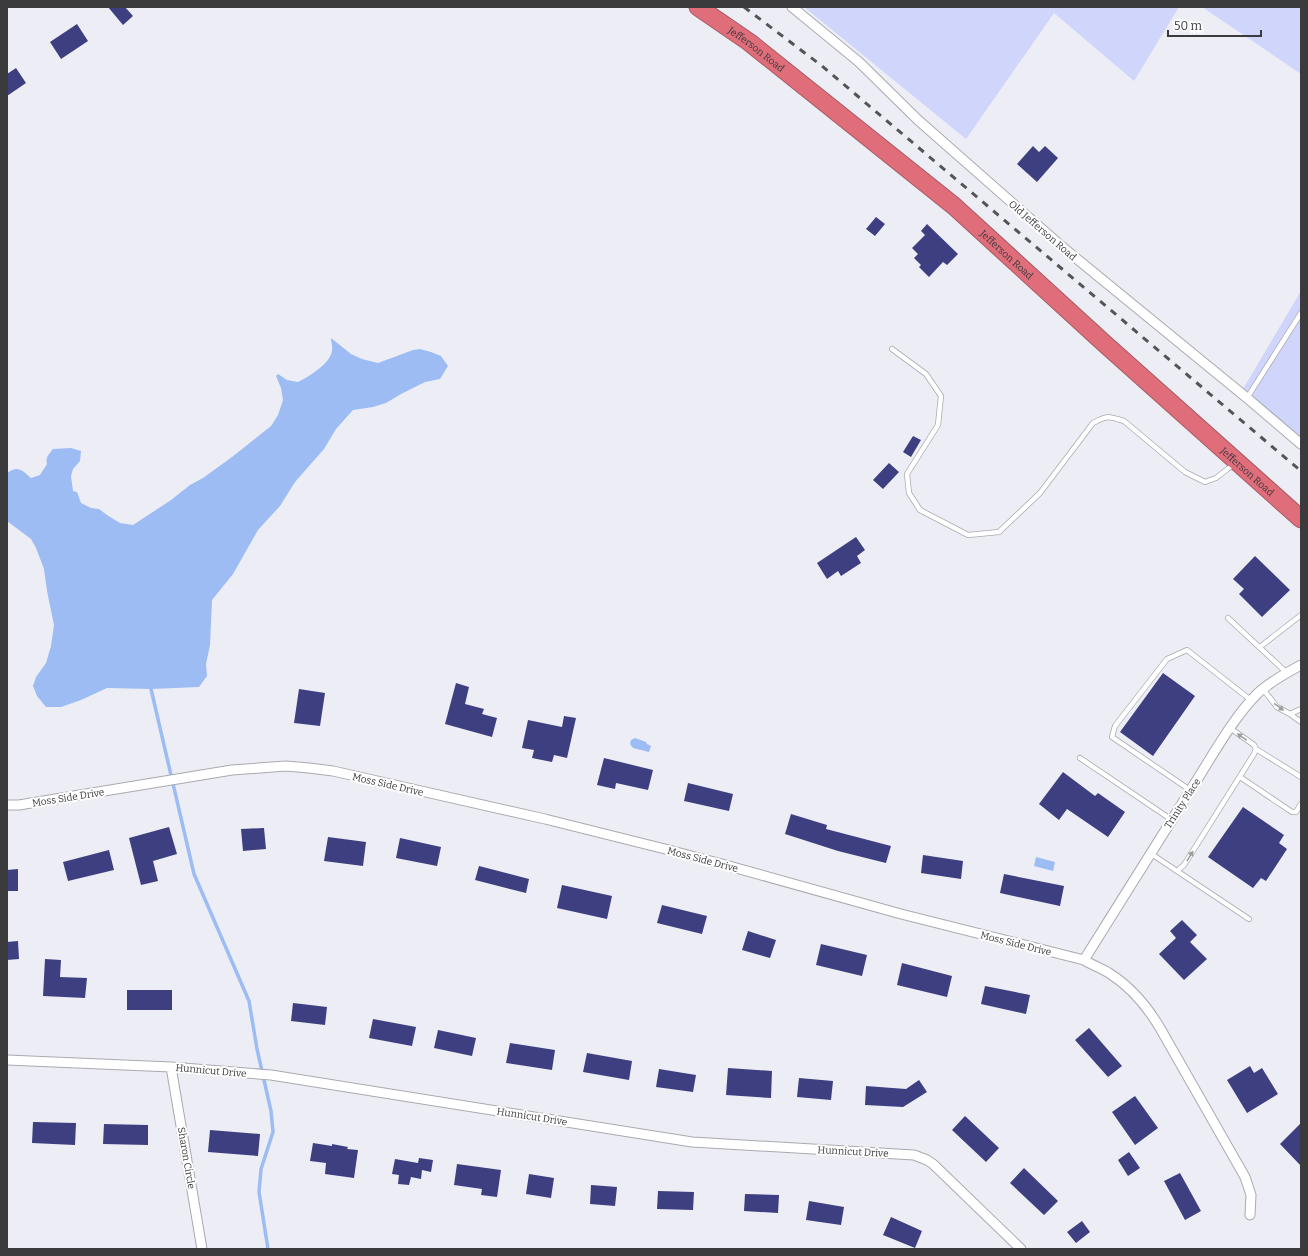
<svg xmlns="http://www.w3.org/2000/svg" width="1308" height="1256" viewBox="0 0 1308 1256" font-family="Bitter,serif">
	<style>
		.green { fill: #d0d5fc }
		.water { fill: #9dbcf3 }
		.lines { fill: none; stroke-linecap: round; stroke-linejoin: round }
		.stream { stroke: #9dbcf3; stroke-width: 3.5 }
		.building { fill: #3d3f80 }
		.lane-casing { stroke: #a9aab1; stroke-width: 6 }
		.street-casing { stroke: #a9aab1; stroke-width: 11 }
		.highway-casing { stroke: #a65c65; stroke-width: 19 }
		.lane { stroke: #fff; stroke-width: 4.5 }
		.street { stroke: #fff; stroke-width: 9 }
		.highway { stroke: #df6d7a; stroke-width: 17 }
		.rail { stroke: #545458; stroke-width: 3; stroke-dasharray: 7 7; stroke-linecap: butt }
		.oneway { fill: #9d9d9e }
		.labels { text-anchor: middle; stroke-width: 4; stroke-linejoin: round; paint-order: stroke }
		.street-label { font-size: 10px; fill: #3b3b3e; stroke: #fff }
	</style>
	<rect width="100%" height="100%" fill="#edeef5"/>
	<!-- green -->
	<path class="green" d="M804,7H1179L1134,81L1054,13L966,139Z
		M1202,7H1301V74Z
		M1301,291V450L1264,419L1240,394Z"/>
	<!-- water -->
	<path class="water" d="M331,338L351,354L362,359L378,363L413,350L420,349L431,352L441,356L448,366L440,379L425,382L401,394L386,403L373,407L353,410L336,429L324,449L295,482L280,506L258,530L233,574L212,600L210,645L206,664L207,676L199,687L151,689L107,688L81,700L61,707H46L37,696L33,686L36,677L46,663L51,646L54,625L47,591L44,569L36,548L31,539L7,521V473C18,465 22,470 31,478L40,475L47,464C45,458 49,454 53,449L71,448L81,451L80,461L73,469L71,476L73,491L77,492L81,503L91,508L99,509L107,515L120,523L133,525L171,500L190,485L203,478L232,457L271,426L278,415L283,400L281,388L276,376L278,374L287,380L298,382C308,377 330,364 332,351C333,347 331,342 331,338Z
		M635,738L646,742L647,744L651,746L649,752L633,748L630,744L631,740Z
		M1036,857L1055,862L1053,871L1034,866Z"/>
	<g class="lines">
		<!-- stream -->
		<path class="stream" d="M151,689L194,874L249,1001L257,1049L271,1111L273,1132L261,1169L259,1192L268,1249"/>
	</g>
	<!-- building -->
	<path class="building" d="M108,7H125L133,16L123,25Z
		M77,24L88,41L61,59L50,42Z
		M16,68L26,83L7,96V74Z
		M1033,146L1039,152L1045,146L1058,158L1037,182L1017,164Z
		M876,217L885,224L875,236L866,229Z
		M927,224L958,254L947,265L943,262L929,277L919,267L921,265L914,258L918,254L912,248L925,235L921,231Z
		M913,436L921,440L911,457L903,452Z
		M889,463L899,472L883,489L873,480Z
		M856,537L865,550L857,556L861,563L841,576L838,571L827,579L817,563Z
		M1255,556L1290,590L1262,617L1239,594L1244,589L1233,579Z
		M1163,673L1195,696L1153,756L1120,732Z
		M456,683L469,687L465,704L484,709L482,714L497,718L492,737L445,724Z
		M299,689L325,693L320,726L294,723Z
		M564,716L576,718L567,758L554,755L552,762L532,758L534,750L522,748L528,720L562,727Z
		M604,758L653,770L648,790L616,783L615,789L597,785Z
		M1063,772L1095,796L1098,793L1125,812L1108,837L1067,809L1059,820L1039,804Z
		M688,783L733,794L729,811L684,801Z
		M1243,807L1284,835L1279,843L1287,849L1266,881L1261,878L1253,888L1208,857Z
		M791,814L827,825L826,829L891,846L886,863L838,851L785,834Z
		M169,827L177,854L153,861L158,881L141,885L129,838Z
		M264,828L266,849L243,851L241,829Z
		M328,837L366,842L363,866L324,861Z
		M400,838L441,847L437,866L396,858Z
		M109,850L114,870L68,881L63,862Z
		M923,855L963,861L961,879L921,873Z
		M479,866L529,879L526,893L475,880Z
		M18,869V891H7V870Z
		M1004,874L1064,886L1060,906L1000,893Z
		M562,885L612,896L607,919L557,908Z
		M662,905L707,916L702,934L657,923Z
		M1182,920L1197,935L1190,942L1207,959L1184,980L1159,954L1176,938L1170,931Z
		M748,931L776,940L770,958L742,950Z
		M18,941L19,959L7,960V942Z
		M821,944L867,955L862,976L816,965Z
		M45,959L61,960L60,977L87,978L85,998L43,996Z
		M902,963L952,976L947,997L897,985Z
		M985,986L1030,995L1026,1014L981,1004Z
		M127,990H172V1010H127Z
		M293,1003L327,1007L325,1025L291,1021Z
		M373,1019L416,1027L412,1046L369,1038Z
		M1089,1028L1122,1066L1108,1077L1075,1040Z
		M438,1030L476,1038L472,1056L434,1048Z
		M510,1043L555,1050L552,1070L506,1063Z
		M587,1053L632,1061L629,1080L583,1072Z
		M1250,1066L1254,1073L1262,1068L1278,1094L1247,1113L1227,1080Z
		M728,1068L772,1071L771,1098L726,1095Z
		M659,1069L696,1075L693,1092L656,1087Z
		M799,1078L833,1081L831,1100L797,1097Z
		M919,1080L927,1092L903,1107L865,1105L866,1086L906,1089Z
		M1135,1096L1158,1128L1135,1145L1112,1112Z
		M965,1116L999,1148L986,1162L952,1130Z
		M33,1122L76,1123L75,1145L32,1143Z
		M1301,1123V1166L1280,1144Z
		M104,1124L148,1125V1145L103,1144Z
		M210,1130L260,1134L258,1156L208,1152Z
		M313,1143L332,1146V1144L348,1147L347,1149L358,1150L354,1178L325,1174L326,1163L310,1161Z
		M1129,1152L1140,1168L1128,1176L1118,1160Z
		M419,1158L433,1160L431,1172L422,1170L421,1179L411,1177L409,1185L398,1184L399,1175L392,1174L395,1159L418,1163Z
		M457,1164L501,1170L497,1197L481,1195L482,1189L454,1185Z
		M1024,1168L1058,1201L1044,1215L1010,1183Z
		M1180,1173L1201,1211L1185,1220L1164,1181Z
		M529,1174L554,1178L551,1198L526,1194Z
		M591,1185L617,1187L615,1206L590,1204Z
		M658,1191L694,1192L693,1210L657,1209Z
		M745,1194L779,1195L778,1213L744,1211Z
		M809,1201L844,1207L841,1225L806,1220Z
		M891,1217L922,1231L915,1248L883,1235Z
		M1082,1221L1090,1232L1076,1243L1067,1232Z"/>
	<g class="lines">
		<defs>
			<path id="lane" d="M892,349L926,374L941,396L938,425L907,474L909,493L920,510L968,535L999,532L1040,493L1093,423C1107,415 1109,416 1124,421L1185,472L1205,482L1216,478L1234,464
				M1247,398L1301,313
				M1228,618L1287,673
				M1260,647L1301,615
				M1263,689L1277,707L1290,714L1301,709
				M1290,714L1301,722
				M1256,749L1301,777
				M1080,758L1172,820
				M1240,777L1292,812H1296L1301,804
				M1190,790L1112,737L1115,726L1167,659L1187,650L1252,701
				M1150,853L1177,871L1184,865L1254,754L1256,749L1254,745L1230,728
				M1177,871L1249,919"/>
			<path id="street" d="M792,7L859,62L918,120L1060,245L1247,398L1301,444
				M7,805H19L232,770L286,766L309,768L333,771L545,819L665,849L722,864L901,914L1084,960C1092,965 1101,968 1109,973C1131,987 1147,1006 1160,1028L1245,1177L1251,1195L1250,1215
				M1084,960C1121,901 1158,841 1195,783C1214,753 1233,718 1258,693C1270,682 1286,673 1301,665
				M7,1060L171,1067L271,1075L692,1142L914,1155L927,1160L933,1164L1021,1249
				M171,1067L202,1249"/>
			<g id="highway">
				<path id="s1" d="M698,7L749,42L954,206L1105,344L1301,519"/>
			</g>
		</defs>
		<!-- lane casing -->
		<use href="#lane" class="lane-casing"/>
		<!-- street casing -->
		<use href="#street" class="street-casing"/>
		<!-- highway casing -->
		<use href="#highway" class="highway-casing"/>
		<!-- lane -->
		<use href="#lane" class="lane"/>
		<!-- street -->
		<use href="#street" class="street"/>
		<!-- highway -->
		<use href="#highway" class="highway"/>
		<!-- rail -->
		<path class="rail" d="M744,7L822,66L1301,471"/>
	</g>
	<!-- one-way arrows -->
	<defs><path id="oneway-solid" d="M-6-.8H1V-3.2L6.5 0L1 3.2V.8H-6Z"/></defs>
	<g class="oneway">
		<use href="#oneway-solid" transform="translate(1279 707) rotate(36)"/>
		<use href="#oneway-solid" transform="translate(1242 737) rotate(-145)"/>
		<use href="#oneway-solid" transform="translate(1190 856) rotate(-58)"/>
	</g>
	<g class="labels">
		<!-- street labels -->
		<g class="street-label">
			<text dy="4" stroke="none"><textPath href="#s1" startOffset="72">Jefferson Road</textPath></text>
			<text transform="translate(1043 230) rotate(41)" y="4">Old Jefferson Road</text>
			<text dy="4" stroke="none"><textPath href="#s1" startOffset="396">Jefferson Road</textPath></text>
			<text dy="4" stroke="none"><textPath href="#s1" startOffset="720">Jefferson Road</textPath></text>
			<text transform="translate(388 784) rotate(13)" y="4">Moss Side Drive</text>
			<text transform="translate(68 797) rotate(-9)" y="4">Moss Side Drive</text>
			<text transform="translate(1182 803) rotate(-57)" y="4">Trinity Place</text>
			<text transform="translate(703 859) rotate(15)" y="4">Moss Side Drive</text>
			<text transform="translate(1016 943) rotate(14)" y="4">Moss Side Drive</text>
			<text transform="translate(211 1070) rotate(5)" y="4">Hunnicut Drive</text>
			<text transform="translate(532 1116) rotate(9)" y="4">Hunnicut Drive</text>
			<text transform="translate(853 1151) rotate(3)" y="4">Hunnicut Drive</text>
			<text transform="translate(187 1158) rotate(80)" y="4">Sharon Circle</text>
		</g>
	</g>
	<!-- border -->
	<rect width="1308" height="1256" fill="none" stroke="#3b3b3e" stroke-width="16"/>
	<!-- scale -->
	<path d="M1168 30v6h93v-6" fill="none" stroke="#3b3b3e" stroke-width="2"/>
	<text x="1174" y="30" font-size="12" fill="#3b3b3e" stroke="#ffffff" stroke-width="3" paint-order="stroke">50 m</text>
</svg>
